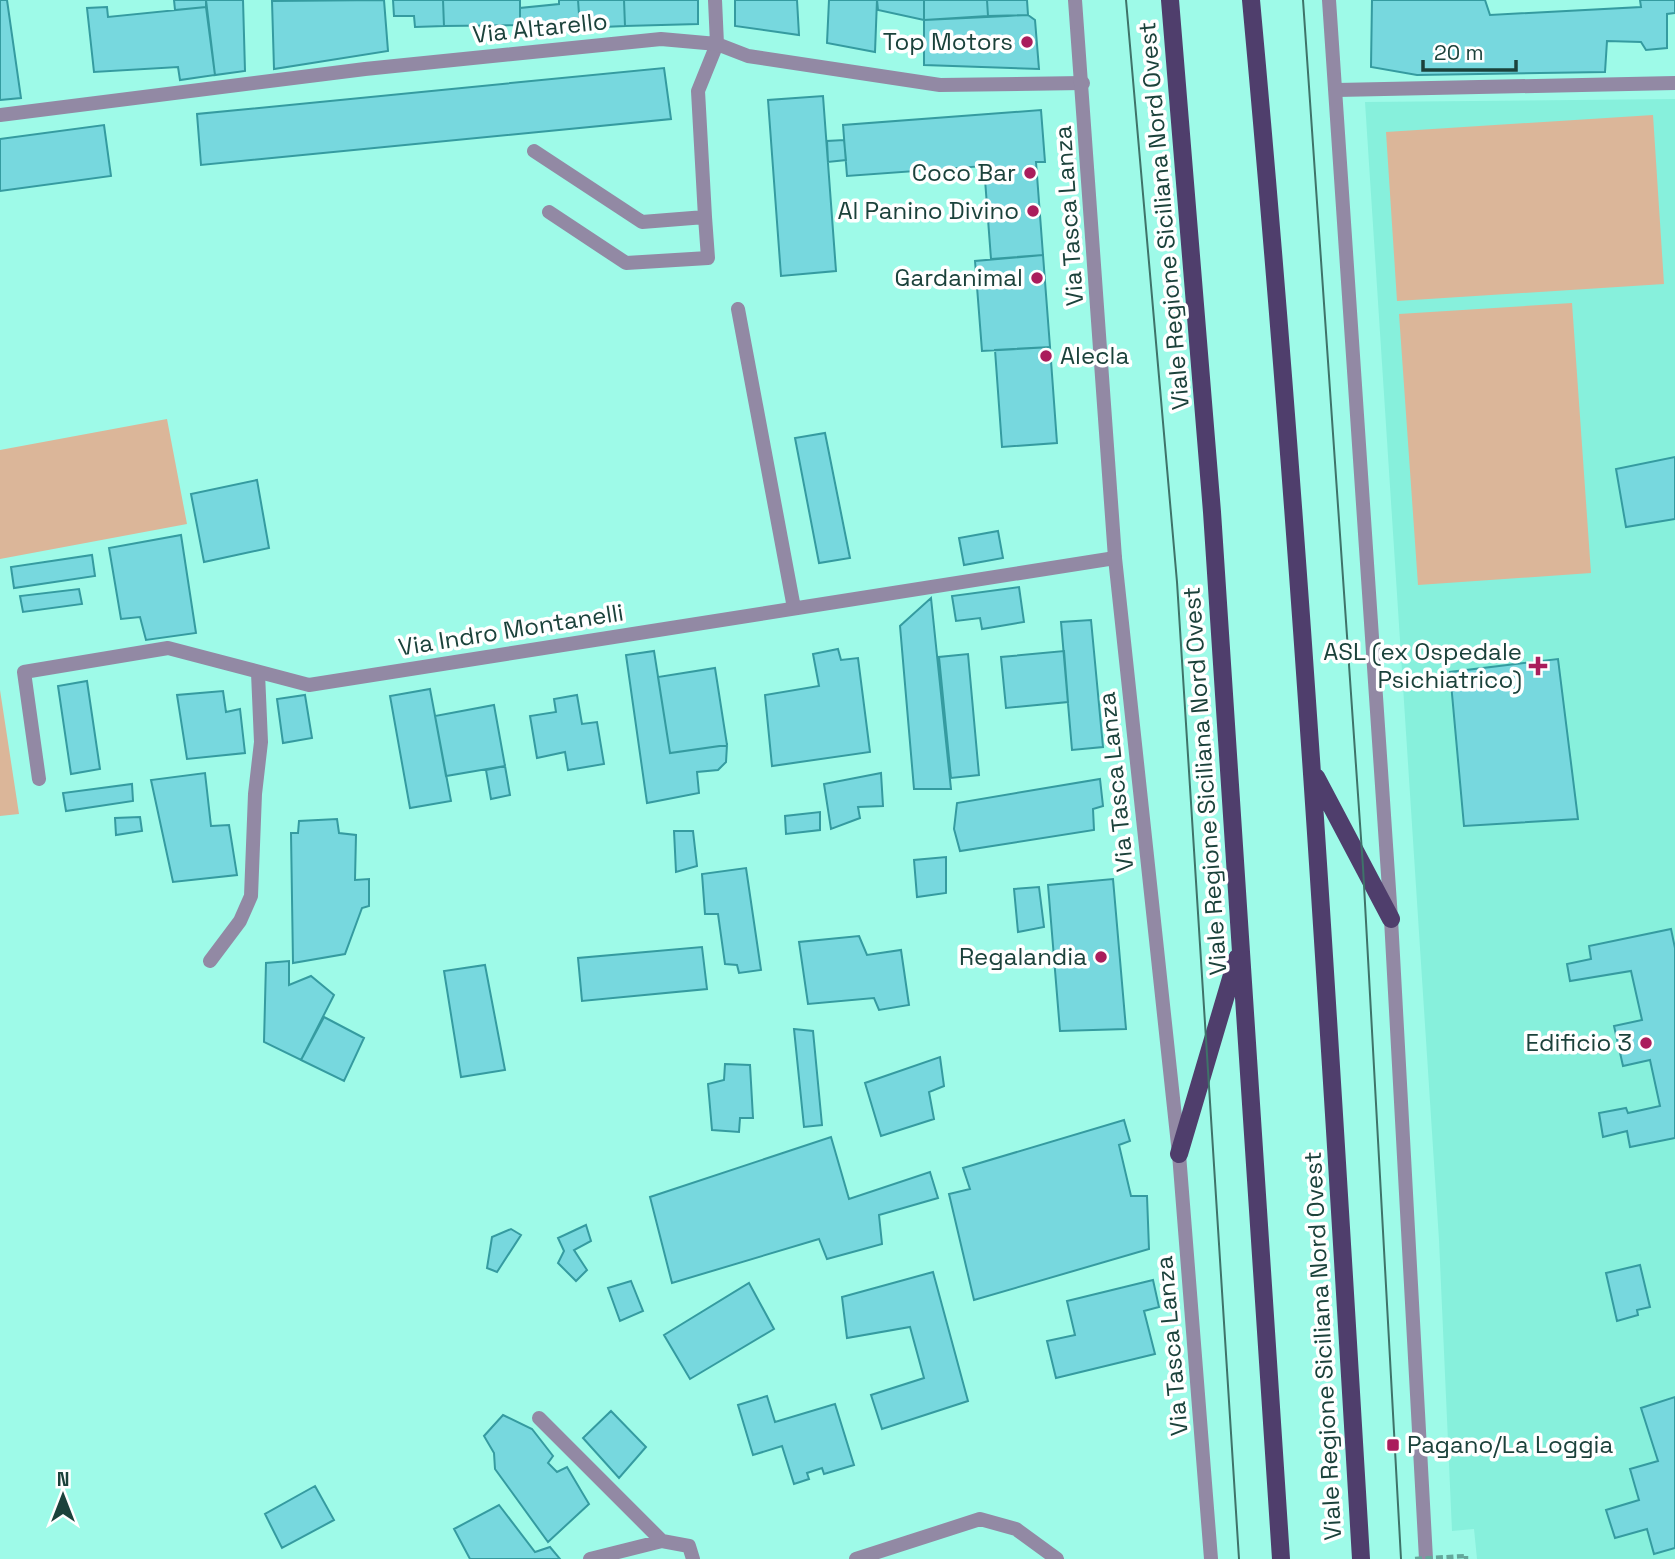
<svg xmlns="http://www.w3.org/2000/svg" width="1675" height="1559" viewBox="0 0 1675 1559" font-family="'Space Grotesk',sans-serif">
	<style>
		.built { fill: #87f0dc }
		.pitch { fill: #dbb699 }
		.building { fill: #77d8de; stroke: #359ba0; stroke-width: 2 }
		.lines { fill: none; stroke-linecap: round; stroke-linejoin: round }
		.path { stroke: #63a89b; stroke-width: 4.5; stroke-dasharray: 7 3.5; stroke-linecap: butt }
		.service { stroke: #9289a4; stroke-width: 14 }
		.minor { stroke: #9289a4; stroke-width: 14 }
		.tertiary { stroke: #9289a4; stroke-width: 14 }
		.primary { stroke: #4f3e6c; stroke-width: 18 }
		.tram { stroke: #3e7369; stroke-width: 2 }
		.path-bridge { stroke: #63a89b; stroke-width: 4.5; stroke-dasharray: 7 3.5; stroke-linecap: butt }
		.poi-dot { fill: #aa1d5c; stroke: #fff; stroke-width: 2.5 }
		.labels { text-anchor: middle; stroke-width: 7; stroke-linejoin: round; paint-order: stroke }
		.street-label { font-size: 24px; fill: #1b423b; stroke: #fff }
		.poi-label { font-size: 24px; fill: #1b423b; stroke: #fff; text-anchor: end }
	</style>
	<rect width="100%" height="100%" fill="#9efae8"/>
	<!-- built -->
	<path class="built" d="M1675,99V1559H1477L1474,1529L1452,1531L1439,1240L1365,102Z"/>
	<!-- pitch -->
	<path class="pitch" d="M1653,115L1664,284L1397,301L1386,132Z
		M1572,303L1591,573L1418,585L1399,314Z
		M167,419L187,524L0,559V450Z
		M0,690L19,814L0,816Z"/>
	<!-- building -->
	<path class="building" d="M0,0H7L21,98L0,100Z
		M174,0H206V7L175,10Z
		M206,0H243L245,71L215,75Z
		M384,0L388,51L274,69L272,1Z
		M393,0H443L444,26L415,27L414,16H394Z
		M443,0H520V25L444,26Z
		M559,0H578L580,28L520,33V8L559,4Z
		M578,0H624L625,26L580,28Z
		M624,0H698V24L625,26Z
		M735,0H797L799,35L735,26Z
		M829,0H877L875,52L827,43Z
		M877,0H924V20L878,10Z
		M924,0H987L988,16L924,20Z
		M987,0H1027L1028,15L988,16Z
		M1485,0L1490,15L1641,7L1640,0H1675V13L1667,14V48L1646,50L1641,42L1607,41L1605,72L1417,75L1371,67L1372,0Z
		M107,7L108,17L206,7L215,75L180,80L178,67L94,72L87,8Z
		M1028,15L1035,20L1039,69L924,65V20Z
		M664,68L671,119L201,165L197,114Z
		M823,96L836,271L781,276L768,100Z
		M1041,110L1045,162H1036L1043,255L991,259L984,166L847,176L843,125Z
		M104,125L111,176L0,191V139Z
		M844,140L846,160L828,162L827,141Z
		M1043,255L1050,347L982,351L975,261Z
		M1050,347L1057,443L1002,447L995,350Z
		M825,433L850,558L819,563L795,438Z
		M1675,457V519L1626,527L1616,469Z
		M257,480L269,548L204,562L191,494Z
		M998,531L1003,558L964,565L959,538Z
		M181,535L196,633L146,640L140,617L121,619L109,548Z
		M92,555L95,576L14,588L11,567Z
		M1019,587L1024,622L982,629L980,618L956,621L952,596Z
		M79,589L82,604L23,612L20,596Z
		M931,598L951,789H914L900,626Z
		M1091,620L1103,747L1072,750L1061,622Z
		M838,649L841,660L858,658L870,752L772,766L765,695L819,686L813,654Z
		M654,651L670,753L727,745L726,762L718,770L697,772L699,793L647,803L626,655Z
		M1064,651L1068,702L1006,708L1001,657Z
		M968,654L979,775L951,778L939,657Z
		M1558,659L1578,819L1464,826L1450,672Z
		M715,668L727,745L670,753L658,677Z
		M87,681L100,769L71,774L58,686Z
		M430,689L451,801L410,808L390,696Z
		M223,691L226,712L240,709L245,753L187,759L177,695Z
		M305,695L312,738L283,743L277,699Z
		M577,695L582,724L597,722L604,764L568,770L565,752L537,758L530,716L556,712L554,699Z
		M494,705L505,766L446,776L435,716Z
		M505,766L510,795L491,799L486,770Z
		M205,773L211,826L229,825L237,875L173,882L151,780Z
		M881,773L883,806L858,807L860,818L831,829L824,784Z
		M1100,779L1103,806L1093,809L1094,830L960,851L954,829L957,803Z
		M132,784L133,801L66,811L63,793Z
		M820,812V830L786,834L785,816Z
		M140,817L142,831L116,835L115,818Z
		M337,819L339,833L356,835L355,880L369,879V906L362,908L345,954L293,963L291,833H298L299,821Z
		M674,831H693L697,866L676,872Z
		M946,857V893L917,897L914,860Z
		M746,868L761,970L739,973L737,965L725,964L718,914H705L702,874Z
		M1113,879L1126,1029L1060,1031L1048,885Z
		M1039,887L1044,927L1018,932L1014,889Z
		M1671,929L1675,948V1138L1630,1147L1627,1131L1603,1137L1599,1113L1626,1108L1628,1113L1660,1106L1650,1060L1623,1066L1614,1026L1642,1020L1631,971L1570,981L1567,964L1591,959L1589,946Z
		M859,936L867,955L901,950L909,1005L879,1010L874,998L808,1004L799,942Z
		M702,947L707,989L582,1001L578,958Z
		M289,961V985L311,976L334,995L301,1060L264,1042L266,963Z
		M485,965L505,1070L461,1077L444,971Z
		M324,1017L364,1038L344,1081L301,1060Z
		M794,1029L813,1031L822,1125L804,1127Z
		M940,1057L944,1086L929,1092L934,1119L881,1136L865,1083Z
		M725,1064L750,1065L753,1118H740L739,1132L712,1130L708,1084L724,1080Z
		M1124,1120L1130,1141L1119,1145L1131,1196H1147L1149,1249L974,1300L949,1194L970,1189L963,1168Z
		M831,1137L849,1199L930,1172L938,1198L879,1215L882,1244L827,1259L819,1239L672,1283L650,1197Z
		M586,1225L591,1241L574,1250L587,1270L576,1281L558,1263L564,1251L558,1238Z
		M511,1229L521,1235L497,1272L487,1268L492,1237Z
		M1640,1265L1650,1307L1637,1310L1638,1315L1617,1321L1606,1273Z
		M933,1272L968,1401L882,1429L871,1395L924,1378L910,1327L847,1338L842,1297Z
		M1153,1280L1159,1307L1144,1311L1155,1354L1056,1378L1047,1341L1075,1335L1067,1301Z
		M631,1281L643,1311L620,1321L608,1288Z
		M749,1283L774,1329L690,1379L664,1335Z
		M767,1396L775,1422L835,1404L854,1465L824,1474L822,1468L807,1473L809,1479L794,1484L782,1446L753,1455L738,1405Z
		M1675,1397V1548L1654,1554L1647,1529L1615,1538L1606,1510L1639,1500L1630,1469L1658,1461L1641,1408Z
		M611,1411L646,1447L619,1478L583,1438Z
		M503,1415L532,1429L553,1456L548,1463L557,1472L567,1467L589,1504L548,1542L495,1469L494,1453L484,1436Z
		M315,1486L334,1520L282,1548L265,1514Z
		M499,1505L535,1552L550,1547L560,1559H470L454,1529Z"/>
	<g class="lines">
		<!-- path -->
		<path class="path" d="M1466,1556V1559"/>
		<!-- service -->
		<path class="service" d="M534,151L642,222L705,217L698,91L717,44
			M549,212L626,263L708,258L705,217"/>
		<!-- minor -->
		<path class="minor" d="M715,0L717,44
			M1337,90L1675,83
			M0,115L365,69L661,39L717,44L748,56L940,85L1083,83
			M738,309L794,608
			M39,779L24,672L168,648L309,685L1115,558
			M210,961L240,921L251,896L255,794L261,742L258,673
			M539,1418L662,1541
			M590,1559L662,1541L689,1546L693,1559
			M856,1559L980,1519L1016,1529L1057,1559"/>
		<!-- tertiary -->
		<path class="tertiary" d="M1075,0L1115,558L1179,1154L1211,1559
			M1329,0L1391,919L1426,1559"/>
		<!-- primary -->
		<path class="primary" d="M1170,0L1212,512L1281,1559
			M1251,0C1299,519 1330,1039 1361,1559
			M1316,777L1391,919
			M1179,1154L1237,958"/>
		<!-- tram -->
		<path class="tram" d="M1126,0L1177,582L1239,1559
			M1303,0L1363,867L1401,1559"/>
		<!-- path-bridge -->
		<path class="path-bridge" d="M1415,1559L1466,1556"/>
	</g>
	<!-- markers -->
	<g class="poi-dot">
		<circle cx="1027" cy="42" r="7"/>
		<circle cx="1030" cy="173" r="7"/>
		<circle cx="1033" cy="211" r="7"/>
		<circle cx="1037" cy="278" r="7"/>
		<circle cx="1046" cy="356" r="7"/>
		<path d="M1534.5 655.5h7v7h7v7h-7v7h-7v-7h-7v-7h7z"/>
		<circle cx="1101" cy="957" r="7"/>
		<circle cx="1646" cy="1043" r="7"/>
		<rect x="1386" y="1438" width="14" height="14" rx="3.5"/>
	</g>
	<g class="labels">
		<!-- street labels -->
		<g class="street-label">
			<text transform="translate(540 28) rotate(-6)" y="8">Via Altarello</text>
			<text transform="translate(1069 216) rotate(-94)" y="8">Via Tasca Lanza</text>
			<text transform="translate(1164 216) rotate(-95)" y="8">Viale Regione Siciliana Nord Ovest</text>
			<text transform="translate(511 630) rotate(-9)" y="8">Via Indro Montanelli</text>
			<text transform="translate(1205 781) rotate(-94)" y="8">Viale Regione Siciliana Nord Ovest</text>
			<text transform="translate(1116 782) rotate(-96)" y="8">Via Tasca Lanza</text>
			<text transform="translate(1172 1346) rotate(-95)" y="8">Via Tasca Lanza</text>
			<text transform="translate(1323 1346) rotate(-93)" y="8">Viale Regione Siciliana Nord Ovest</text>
		</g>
		<!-- poi labels -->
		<g class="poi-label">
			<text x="1013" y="50">Top Motors</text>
			<text x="1016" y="181">Coco Bar</text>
			<text x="1019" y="219">Al Panino Divino</text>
			<text x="1023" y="286">Gardanimal</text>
			<text x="1060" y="364" text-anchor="start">Alecla</text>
			<text x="1522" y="660">ASL (ex Ospedale<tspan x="1522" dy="28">Psichiatrico)</tspan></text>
			<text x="1087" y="965">Regalandia</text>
			<text x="1632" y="1051">Edificio 3</text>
			<text x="1407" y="1453" text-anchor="start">Pagano/La Loggia</text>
		</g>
	</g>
	<!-- north arrow -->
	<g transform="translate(63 1496)" stroke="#ffffff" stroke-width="5" paint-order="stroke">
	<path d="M0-5L12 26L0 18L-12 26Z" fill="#1b423b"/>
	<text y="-10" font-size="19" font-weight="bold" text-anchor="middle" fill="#1b423b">N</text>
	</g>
	<!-- scale -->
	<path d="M1423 60v10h93v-10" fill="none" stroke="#1b423b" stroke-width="3.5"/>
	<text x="1434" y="60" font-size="21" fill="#1b423b" stroke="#ffffff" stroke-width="5" paint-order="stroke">20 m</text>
</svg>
